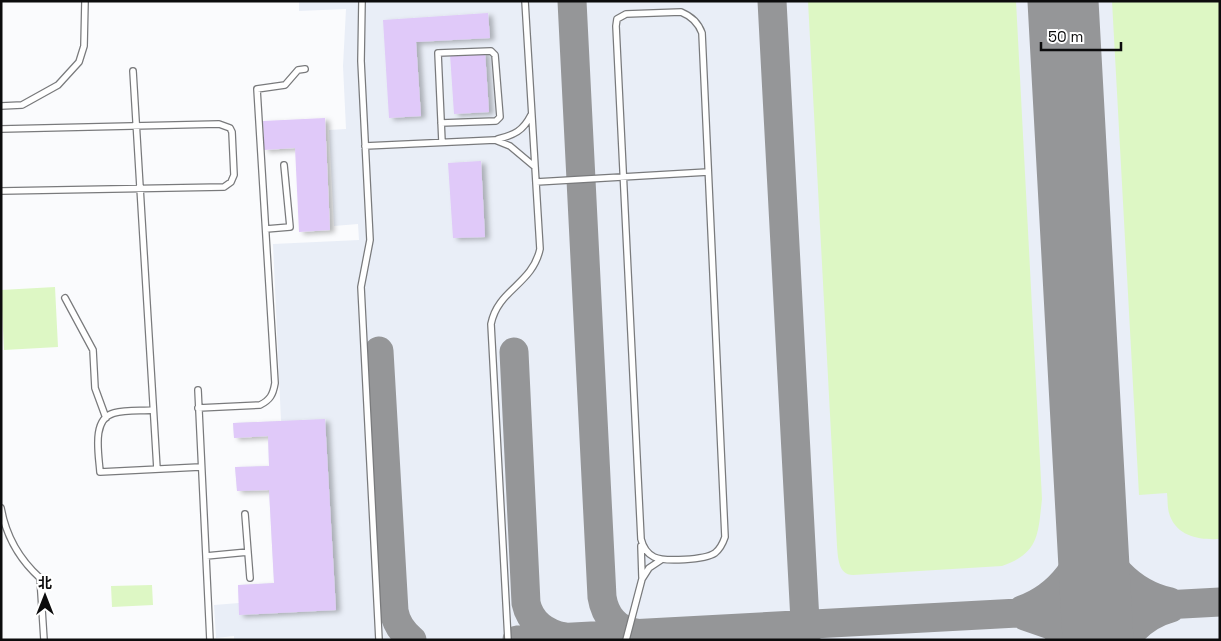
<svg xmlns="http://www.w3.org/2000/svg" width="1221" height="641" viewBox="0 0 1221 641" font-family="'Space Grotesk','Noto Sans SC',sans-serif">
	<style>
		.built { fill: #e9eef7 }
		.green { fill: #ddf7c4 }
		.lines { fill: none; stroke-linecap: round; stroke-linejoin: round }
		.taxiway { stroke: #959698; stroke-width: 29 }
		.runway { stroke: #959698; stroke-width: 71 }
		.building { fill: #e0c9f9; filter: url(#shadow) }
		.service-casing { stroke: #797a7c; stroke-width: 8 }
		.service { stroke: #fff; stroke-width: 5.5 }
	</style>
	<defs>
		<filter id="shadow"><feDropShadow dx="4.5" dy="2.5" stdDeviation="2.5" flood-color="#0004"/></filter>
	</defs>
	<rect width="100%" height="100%" fill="#fafbfd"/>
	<!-- built -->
	<path class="built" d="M299,1H1220V640H234V636L216,638L214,605L239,603L238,585L274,583L269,490L237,491L235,467L269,466L268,436L234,438L233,423L281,421L273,244L359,240L358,224L334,226L329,130L346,129L343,66L346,9L299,11Z"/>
	<!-- green -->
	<path class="green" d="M808,1H1016L1042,499C1038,535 1039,553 1002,566L853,575C838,575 838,557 837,546Z
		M1112,1H1220V539C1200,540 1178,537 1170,516C1167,509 1168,501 1167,493L1139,495Z
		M55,287L58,347L4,350L1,290Z
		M152,585L153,605L112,607L111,586Z"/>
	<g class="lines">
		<!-- taxiway -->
		<path class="taxiway" d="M572,1L602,597C605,616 617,630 636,633
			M772,1L806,640
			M379,351L394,611C396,623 402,632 412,640
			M514,352L526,603C530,622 545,633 564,637
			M1092,523C1102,562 1130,593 1170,602
			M1022,610C1061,596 1084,562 1092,523
			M1025,616L1051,625L1071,640
			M517,640L1220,602
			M1125,640C1136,625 1152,613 1171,608"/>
		<!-- runway -->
		<path class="runway" d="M1063,1L1098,640"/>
	</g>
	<!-- building -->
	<path class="building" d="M488,13L490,38L416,42L421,116L389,118L383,20Z
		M485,51L489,112L454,114L450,54Z
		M325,118L330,230L299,232L295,148L264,150L263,121Z
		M481,161L485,237L453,238L448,163Z
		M325,419L336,610L239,615L238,585L274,583L269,490L237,491L235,467L269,466L268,436L234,438L233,423Z"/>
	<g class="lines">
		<defs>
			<path id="service" d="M362,1L361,61L370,240L361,287L379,640
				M681,12C691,16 698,22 702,33L725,537C723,543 720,549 715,553C705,560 664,562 654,557C646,553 643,547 641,539L616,26L617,19L626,14Z
				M133,71L157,469
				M1,106L22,105L58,85L79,62L84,46L85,1
				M441,123L496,121L500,117L495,55L491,51L438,53L442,142
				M1,129L219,124L230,128L232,132L234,175L231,182L224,187L1,191
				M498,139C514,135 523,131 531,115
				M365,146L495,140L510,146L535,167
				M536,182L708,172
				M266,229L290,227L284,165
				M65,298L93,350L95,388L106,418
				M198,390L210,640
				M198,408L260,405C270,400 273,395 275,383L257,89L285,85L298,70L305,69
				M153,410C141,411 126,410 114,413C91,419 99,455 100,472L200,467
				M1,508C6,536 19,559 40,578L44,640
				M245,514L250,578
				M641,546L642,577
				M206,556L248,552
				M508,640L491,324C498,289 532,285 540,249L525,1
				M626,640L642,579L649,568L661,560"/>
		</defs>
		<!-- service casing -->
		<use href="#service" class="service-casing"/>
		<!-- service -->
		<use href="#service" class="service"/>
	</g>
	<!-- border -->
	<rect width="1221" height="641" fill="none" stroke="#0c0c0d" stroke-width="5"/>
	<!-- north arrow -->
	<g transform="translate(45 596)" stroke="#ffffff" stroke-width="4" paint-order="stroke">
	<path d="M0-4L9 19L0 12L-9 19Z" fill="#0c0c0d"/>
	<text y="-8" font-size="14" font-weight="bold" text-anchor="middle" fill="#0c0c0d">北</text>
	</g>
	<!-- scale -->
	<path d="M1041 42v8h80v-8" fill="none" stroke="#0c0c0d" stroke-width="2.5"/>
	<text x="1048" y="42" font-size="15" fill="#0c0c0d" stroke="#ffffff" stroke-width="4" paint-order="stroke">50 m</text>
</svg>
